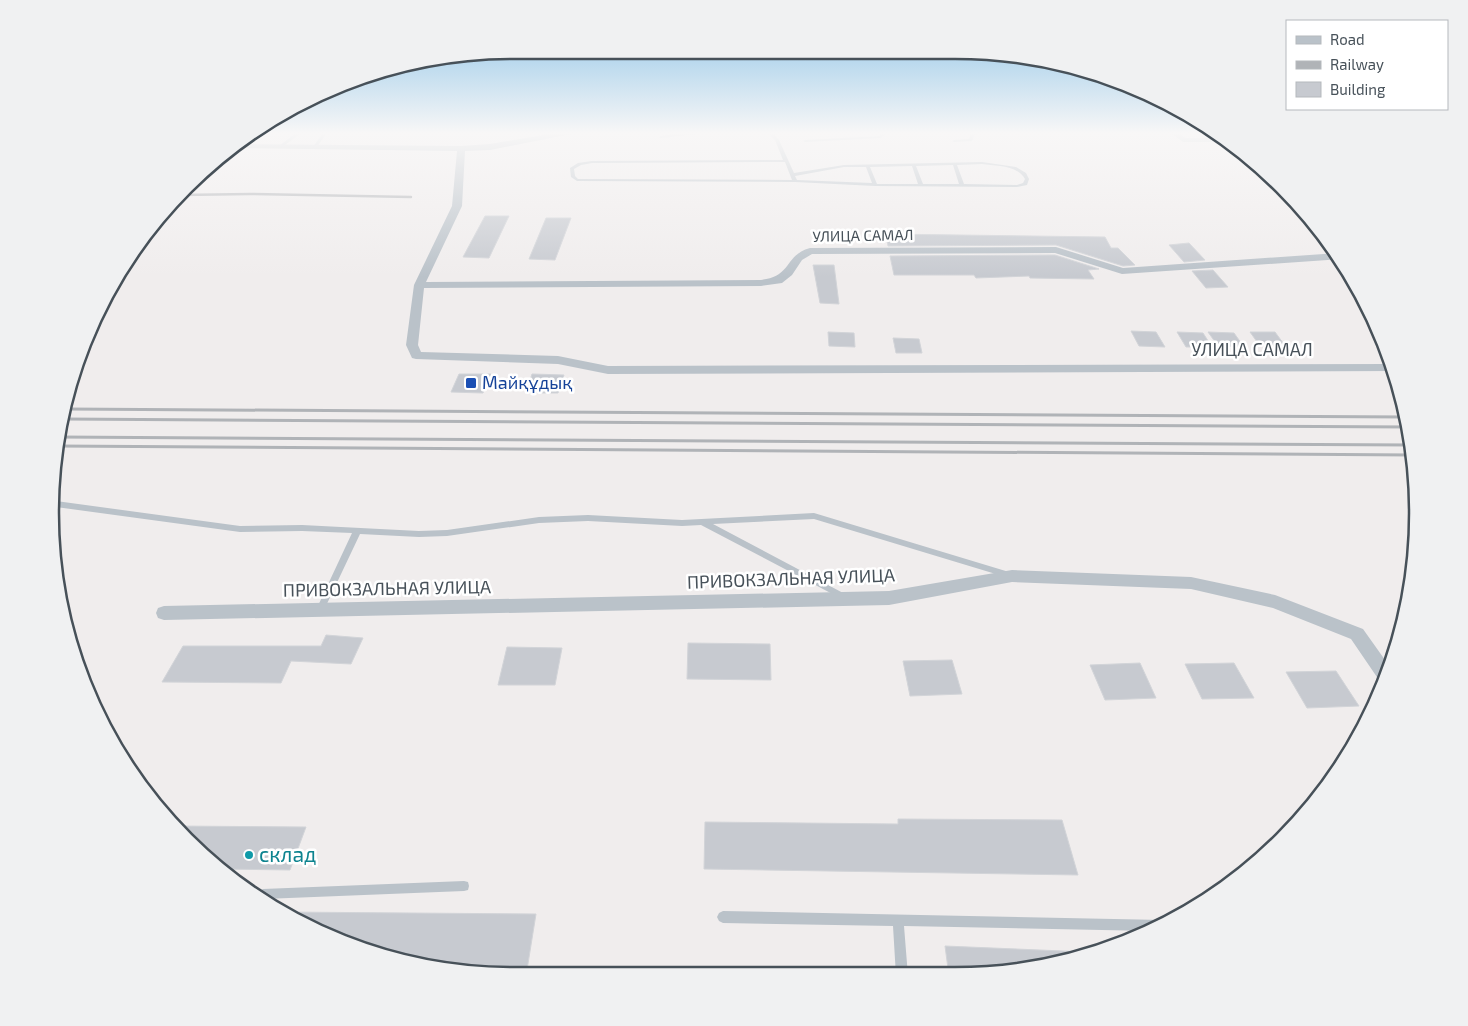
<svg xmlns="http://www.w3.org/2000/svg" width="1468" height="1026" viewBox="0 0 1468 1026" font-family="'Exo 2',sans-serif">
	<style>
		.building { fill: #c7cad0; stroke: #d2d4d8 }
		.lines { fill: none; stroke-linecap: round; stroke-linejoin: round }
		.lane { fill: #bac2c9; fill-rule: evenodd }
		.street { fill: #bac2c9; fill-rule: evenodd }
		.rail-far1 { stroke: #b0b3b7; stroke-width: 2.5 }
		.rail { stroke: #b0b3b7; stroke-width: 3 }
		.transit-dot { fill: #1a4fb4; stroke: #fff; stroke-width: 2 }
		.culture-dot { fill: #0f9aa8; stroke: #fff; stroke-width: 2 }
		.labels { text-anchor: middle; stroke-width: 5; stroke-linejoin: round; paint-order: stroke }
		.far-street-label { font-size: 15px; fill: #475159; stroke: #fff }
		.street-label { font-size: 18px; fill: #475159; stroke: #fff }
		.transit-label { font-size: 18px; fill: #164399; stroke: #fff; text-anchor: start }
		.near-culture-label { font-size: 21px; fill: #0d838f; stroke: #fff; text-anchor: start }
		.rim { fill: none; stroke: #475159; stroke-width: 2.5 }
	</style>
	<rect width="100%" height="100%" fill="#f0eded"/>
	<!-- building -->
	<path class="building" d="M485,216H509L489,258L463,257Z
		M546,218H571L555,260L529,259Z
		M886,234L1105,237L1111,248H1118L1135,265L1123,266L1056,245L888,246Z
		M1189,243L1205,260L1184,262L1169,245Z
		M1055,255L1099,269L1088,270L1094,279L1030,278L1029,276L976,278L974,275H894L890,256Z
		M813,265H834L839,304L820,303Z
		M1213,270L1228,287L1206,288L1192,271Z
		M1131,331L1156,332L1165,347L1139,346Z
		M828,332L854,333L855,347L829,346Z
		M1177,332L1203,333L1212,347H1186Z
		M1208,332L1234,333L1244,347L1218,346Z
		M1250,332H1275L1286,347L1260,346Z
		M893,338L919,339L922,353H896Z
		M459,374H491L483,393L451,392Z
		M532,374L564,375L558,393H526Z
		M326,635L363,638L351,664L291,661L281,683L162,682L183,646H321Z
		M688,643L770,644L771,680L687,679Z
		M507,647L562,648L555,685H498Z
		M952,660L962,694L910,696L903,661Z
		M1140,663L1156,698L1105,700L1090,665Z
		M1234,663L1254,698L1202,699L1185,664Z
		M1336,671L1359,706L1307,708L1286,672Z
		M898,819L1062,820L1078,875L704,869L705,822L898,824Z
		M175,826L306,827L290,870L220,869L185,840Z
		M283,912L536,914L526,976H513L422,967L336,941Z
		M945,946L1087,952V953L1045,967L949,976Z"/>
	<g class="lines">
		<!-- lane -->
		<path class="lane" d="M296,133H301L281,148H279V146Z
			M323,133H327L316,148H314L313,147Z
			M687,133H706L661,138L659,137L661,136Z
			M768,133H773L779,140L794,173L844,165L982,162L1016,167L1026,173L1029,179L1027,185L1017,187L875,186L795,182L577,181L571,177L570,168L578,163L592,161L783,160L775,140ZM785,162L792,180L578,179L575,176L574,169L581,165L592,163ZM982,164C996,166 1017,165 1025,179L1023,183L1017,185L964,184L957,165ZM953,165L959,184H923L916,166ZM912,166L918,184H877L870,167ZM844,167H866L872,183L797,180L795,176Z
			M882,133H886L881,138L805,142L803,141L805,140L880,136Z
			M971,133H975L972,141L954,142L952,141L954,140L969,139Z
			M56,501L240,526L302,525L419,531L447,530L539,517L588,515L682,520L814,513L1009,572L1012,573L1013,575L1012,577L1009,578L814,519L713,524L845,594L846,596L845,598L842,599L701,525L682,526L588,521L539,523L447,536L419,537L360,534L324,610L323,612L320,613L317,612L316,610L352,533L302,531L240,532L56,507Z
			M464,881L468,882L469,886L468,890L464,891L264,899L261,901L252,895L263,889Z
			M723,911L1163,920L1167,923L1160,928L1151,931L904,926L908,976H896L893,926L723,923L719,921L717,917L719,913Z"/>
		<!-- street -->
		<path class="street" d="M555,133H576L490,150L465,151L462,206L426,282L761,280C793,276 784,255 810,248L1056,247L1123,268L1338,253L1342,259L1122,274L1055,253L812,254L802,260L792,275L782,283L761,286L424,288L418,345L421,352L558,356L608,366L1391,364L1394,371L608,374L558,364L416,359L412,358L406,345L414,285L452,206L457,151L233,148L238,144L461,146L490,144Z
			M1171,133H1180L1185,138H1220L1225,142H1183Z
			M1012,570L1191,577L1275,595L1363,629L1390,667L1384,685L1381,683L1351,639L1273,608L1191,589L1012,582L889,605L164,620L158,618L156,613L158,608L164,606L889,591Z"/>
		<!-- rail-far1 -->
		<path class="rail-far1" d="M180,195L250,194L411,197"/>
		<!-- rail -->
		<path class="rail" d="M66,409L1407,417
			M63,419L1410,427
			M58,437L1411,445
			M56,446L1412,455"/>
	</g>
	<!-- sky -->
	<linearGradient id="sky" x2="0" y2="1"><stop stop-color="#85c0e6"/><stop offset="0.48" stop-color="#f8f7f7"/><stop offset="1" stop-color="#f8f7f7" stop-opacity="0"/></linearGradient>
	<rect width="1468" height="277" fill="url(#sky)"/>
	<!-- markers -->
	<rect class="transit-dot" x="465" y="377" width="12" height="12" rx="2.5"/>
	<circle class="culture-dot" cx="249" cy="855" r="5"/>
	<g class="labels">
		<!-- far-street labels -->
		<g class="far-street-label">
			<text transform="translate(863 236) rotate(-1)" y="5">УЛИЦА САМАЛ</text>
		</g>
		<!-- street labels -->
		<g class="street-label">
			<text x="1252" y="356">УЛИЦА САМАЛ</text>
			<text transform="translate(791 579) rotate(-2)" y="6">ПРИВОКЗАЛЬНАЯ УЛИЦА</text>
			<text transform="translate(387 589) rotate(-1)" y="6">ПРИВОКЗАЛЬНАЯ УЛИЦА</text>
		</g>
		<!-- transit labels -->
		<g class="transit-label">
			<text x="482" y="389">Майқұдық</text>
		</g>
		<!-- near-culture labels -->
		<g class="near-culture-label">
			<text x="259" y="862">склад</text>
		</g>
	</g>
	<!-- crop -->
	<path d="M0 0H1468V1026H0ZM513 59H955A454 454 0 0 1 1409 513V513A454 454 0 0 1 955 967H513A454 454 0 0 1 59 513V513A454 454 0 0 1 513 59Z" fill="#f0f1f2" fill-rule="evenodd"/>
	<path class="rim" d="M513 59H955A454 454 0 0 1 1409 513V513A454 454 0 0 1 955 967H513A454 454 0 0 1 59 513V513A454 454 0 0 1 513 59Z"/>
	<!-- legend -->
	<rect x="1286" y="20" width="162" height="90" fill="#ffffff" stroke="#b5b9bd"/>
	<rect x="1296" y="36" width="25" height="8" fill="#bac2c9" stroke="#b5b9bd"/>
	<text x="1330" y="45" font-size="15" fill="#475159">Road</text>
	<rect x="1296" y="61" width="25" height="8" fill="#b0b3b7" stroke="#b5b9bd"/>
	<text x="1330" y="70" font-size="15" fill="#475159">Railway</text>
	<rect x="1296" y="82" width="25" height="15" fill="#c7cad0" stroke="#b5b9bd"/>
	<text x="1330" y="95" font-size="15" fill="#475159">Building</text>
</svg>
